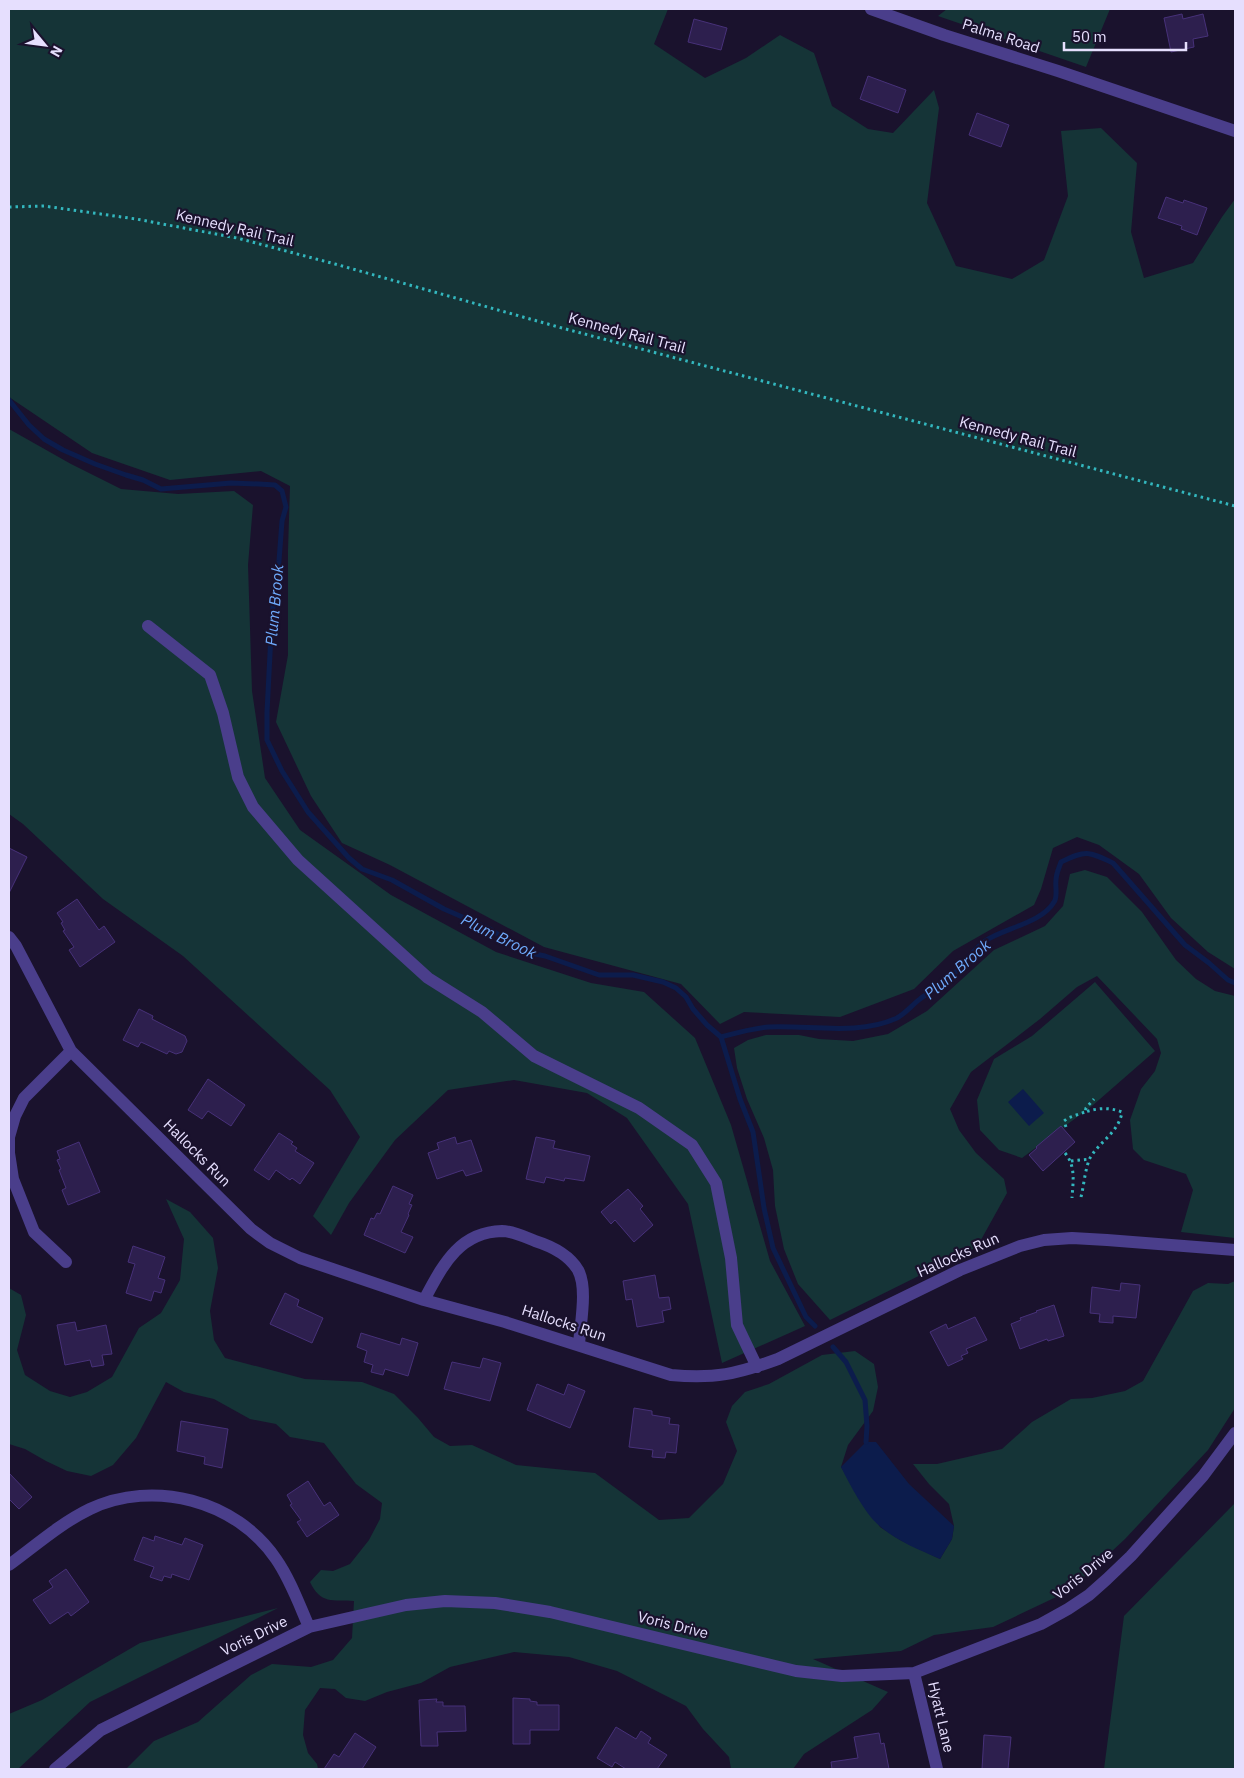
<svg xmlns="http://www.w3.org/2000/svg" width="1244" height="1778" viewBox="0 0 1244 1778" font-family="'IBM Plex Sans',sans-serif">
	<style>
		.green { fill: #153437 }
		.water { fill: #0c1c4c }
		.lines { fill: none; stroke-linecap: round; stroke-linejoin: round }
		.stream { stroke: #0c1c4c; stroke-width: 5 }
		.building { fill: #2d1f4e; stroke: #473179 }
		.path { stroke: #33b7be; stroke-width: 3; stroke-dasharray: 2.5 4; stroke-linecap: butt }
		.minor { stroke: #4a3e8b; stroke-width: 12 }
		.labels { text-anchor: middle; stroke-width: 4.5; stroke-linejoin: round; paint-order: stroke }
		.street-label { font-size: 15px; fill: #e6dffe; stroke: #1a122d }
		.water-label { font-size: 16px; font-style: italic; fill: #6fabfd; stroke: #1a122d }
	</style>
	<rect width="100%" height="100%" fill="#1a122d"/>
	<!-- green -->
	<path class="green" d="M9,9H668L654,44L705,78L746,58L780,35L814,53L832,106L868,129L893,133L934,90L939,108L927,203L956,266L1012,279L1044,260L1068,196L1061,131L1101,128L1137,163L1131,232L1144,278L1193,263L1222,217L1235,199V969L1208,952L1171,918L1139,874L1099,845L1077,837L1053,848L1041,889L1034,905L953,951L914,989L840,1017L744,1012L720,1024L681,984L544,947L390,865L342,843L311,796L276,722L288,655V551L290,486L261,471L170,480L92,453L9,397Z
		M947,9H1110L1086,67L938,16Z
		M9,429L71,464L121,489L178,494L234,491L253,505L248,565L252,691L265,778L300,830L391,895L496,952L591,983L644,992L695,1038L731,1125L770,1261L805,1326L722,1363L688,1204L627,1118L587,1093L514,1080L448,1090L395,1140L349,1203L331,1235L313,1216L360,1137L330,1090L183,956L103,899L23,824L9,814Z
		M1085,870L1107,877L1142,912L1176,960L1196,979L1215,991L1235,996V1238L1181,1232L1193,1190L1186,1174L1144,1160L1133,1149L1130,1120L1141,1089L1155,1071L1161,1053L1157,1039L1097,976L1077,987L1040,1019L971,1072L950,1109L959,1130L976,1153L1004,1179L1007,1193L977,1247L830,1320L798,1284L784,1249L775,1206L773,1170L764,1138L747,1099L737,1068L734,1048L748,1040L766,1035H799L819,1039L853,1041L888,1034L927,1011L994,950L1045,926L1063,906L1070,874Z
		M1095,982L1155,1051L1092,1106L1022,1158L999,1150L980,1130L977,1100L994,1059L1032,1036Z
		M166,1199L190,1212L213,1238L218,1268L210,1311L214,1340L225,1358L305,1379L362,1382L394,1394L418,1418L434,1437L450,1446L472,1445L516,1465L595,1473L659,1520L689,1518L723,1484L737,1451L726,1422L732,1406L745,1392L769,1384L822,1355L855,1351L874,1364L878,1387L873,1411L848,1445L841,1467L880,1527L900,1540L940,1559L952,1539L954,1526L949,1504L929,1484L913,1464H937L1002,1449L1032,1422L1071,1399L1092,1398L1125,1391L1143,1381L1193,1291L1208,1283L1228,1284L1235,1281V1408L1208,1450L1125,1539L1069,1591L993,1627L934,1635L901,1651L813,1659L888,1692L872,1710L804,1754L793,1769H731L729,1757L703,1729L686,1706L617,1671L569,1657L514,1652L450,1667L421,1683L387,1692L365,1701L346,1698L335,1689L320,1688L305,1710L303,1735L308,1753L317,1764L318,1769H126L154,1741L198,1722L251,1675L272,1664L311,1667L333,1660L352,1638L354,1601C333,1600 320,1604 310,1582L321,1570L333,1571L350,1564L369,1540L380,1519L382,1503L356,1484L324,1443L290,1437L276,1424L250,1419L214,1399L184,1392L166,1382L136,1438L113,1465L91,1476L67,1471L46,1461L25,1449L9,1444V1288L21,1295L26,1315L17,1350L25,1375L50,1391L70,1397L87,1392L112,1377L139,1328L161,1313L180,1280L184,1239Z
		M1235,1503V1769H1104L1124,1616Z
		M278,1608L90,1702L18,1769H9V1714L42,1700L140,1643Z"/>
	<!-- water -->
	<path class="water" d="M1023,1089L1044,1113L1029,1126L1008,1102Z
		M866,1442H876L909,1484L954,1526L952,1539L940,1559C920,1550 899,1542 882,1528C866,1516 850,1485 841,1467Z"/>
	<g class="lines">
		<!-- stream -->
		<path class="stream" d="M9,400L29,425L44,439L63,450L95,464L126,475L143,480L161,489L231,483L259,484L275,485L282,491L286,507L282,521L279,561L272,615L267,712V740L282,771L308,812L349,858L362,869L392,880L444,909L490,929L525,952L545,956L599,975H633L663,982L676,988L686,997L693,1009L707,1025L721,1037C736,1033 753,1028 769,1027C810,1025 858,1036 897,1018C906,1013 912,1005 920,999C930,991 943,986 951,977C963,965 972,951 985,941C1004,928 1042,923 1054,902C1058,897 1055,887 1056,880C1056,874 1059,868 1061,862C1086,850 1088,851 1113,863L1185,945L1209,963L1228,980L1235,983
			M721,1037L740,1099L753,1132L764,1208L773,1248L806,1317L815,1326
			M833,1347L846,1362L865,1400L867,1426L866,1442"/>
	</g>
	<!-- building -->
	<path class="building" d="M1182,14L1183,19L1203,14L1208,36L1193,39L1194,47L1171,52L1164,18Z
		M694,19L727,28L721,50L688,42Z
		M868,76L906,90L898,113L860,99Z
		M977,113L1009,125L1001,147L969,135Z
		M1166,197L1183,203L1184,200L1207,208L1197,235L1181,229L1182,226L1158,218Z
		M9,848L27,857L9,893Z
		M77,899L99,930L104,926L115,942L80,967L69,950L74,947L63,931L65,930L61,923L63,922L57,913Z
		M139,1009L153,1016L152,1019L185,1036L187,1041L182,1052L176,1054L169,1051L167,1054L141,1042L138,1047L123,1040Z
		M208,1079L245,1105L231,1126L208,1111L202,1119L188,1110Z
		M1061,1126L1075,1142L1043,1171L1029,1155L1037,1148L1036,1147Z
		M279,1133L293,1142L291,1144L297,1148L295,1151L314,1163L300,1184L292,1178L290,1180L276,1170L269,1180L254,1170Z
		M455,1137L457,1144L471,1140L482,1171L466,1176L463,1170L437,1179L428,1153L439,1149L437,1143Z
		M536,1137L555,1141L553,1148L590,1156L584,1181L565,1178L564,1181L546,1177L544,1183L526,1179Z
		M79,1142L100,1192L68,1205L62,1190L66,1188L59,1170L61,1169L57,1160L60,1159L57,1151Z
		M393,1186L413,1195L409,1204L412,1205L408,1214L409,1215L401,1232L413,1237L405,1253L364,1235L371,1218L374,1219L377,1213L380,1214Z
		M628,1189L643,1206L640,1209L653,1225L634,1242L615,1220L611,1224L601,1212Z
		M133,1246L165,1257L158,1278L165,1280L161,1293L154,1291L151,1301L126,1293L135,1264L128,1262Z
		M655,1275L659,1298L669,1297L671,1309L662,1311L664,1322L637,1327L632,1299L626,1300L623,1281Z
		M1121,1283L1140,1285L1136,1318L1113,1316V1323L1099,1322L1100,1314L1090,1313L1092,1287L1120,1291Z
		M285,1293L299,1300L297,1306L323,1318L312,1343L270,1324Z
		M1054,1305L1064,1336L1048,1341L1047,1339L1020,1349L1011,1324L1021,1320L1020,1318L1037,1312L1036,1311Z
		M975,1317L987,1340L966,1349L968,1353L961,1356L963,1359L948,1366L930,1332L946,1324L948,1329Z
		M75,1322L77,1331L106,1325L112,1354L102,1355L104,1365L92,1367L90,1360L65,1365L57,1325Z
		M361,1333L400,1345L402,1338L418,1343L408,1376L385,1369L383,1375L371,1372L373,1365L364,1362L367,1351L357,1347Z
		M483,1358L501,1363L490,1401L444,1389L452,1362L480,1368Z
		M537,1384L564,1395L568,1384L585,1391L570,1428L527,1410Z
		M634,1408L652,1411V1415L670,1418L669,1424L679,1425L676,1453L666,1452L665,1458L652,1457L653,1450L629,1447Z
		M181,1421L228,1429L222,1468L204,1464L205,1457L177,1451Z
		M9,1473L32,1497L19,1509L9,1499Z
		M308,1481L324,1506L330,1502L339,1515L307,1537L297,1522L301,1520L290,1505L292,1504L287,1495Z
		M155,1536L182,1545L185,1538L203,1545L189,1580L172,1574L171,1578L164,1576L162,1581L150,1577L154,1567L134,1560L143,1537L154,1541Z
		M66,1569L89,1602L71,1616L68,1612L50,1624L33,1600L53,1587L49,1581Z
		M513,1698L530,1699V1701L537,1702V1705H559V1730H530V1744H513Z
		M437,1699L436,1702H443V1706H465L466,1731L437,1732L438,1746H421L419,1700Z
		M616,1727L636,1739L641,1731L651,1738L648,1743L667,1755L657,1769H626L615,1762L612,1767L597,1758Z
		M355,1733L376,1747L362,1769H324L334,1754L339,1757Z
		M879,1733L881,1744L884,1743L889,1769H832L831,1762L858,1758L854,1737Z
		M984,1735L1011,1737L1008,1769H982Z"/>
	<g class="lines">
		<!-- path -->
		<path class="path" d="M9,207L44,206L136,219L237,238L335,264L562,328L1235,506
			M1066,1127L1064,1121L1068,1118L1085,1112
			M1065,1153C1076,1166 1073,1182 1072,1198
			M1071,1161L1090,1159
			M1081,1197C1084,1185 1085,1169 1090,1158C1099,1142 1119,1132 1122,1112C1109,1107 1098,1108 1085,1112L1086,1108L1094,1099"/>
		<!-- minor -->
		<path class="minor" d="M871,9L944,35L1058,71L1235,131
			M148,626L210,675L223,713L238,777L253,807L298,860L428,978L482,1012L534,1056L639,1108L692,1145L716,1183L731,1258L737,1325L757,1367
			M9,937L16,946L71,1051L251,1229L270,1243L300,1258L424,1300L505,1322L671,1375C715,1379 737,1374 778,1359L960,1270L1020,1246L1044,1240L1072,1238L1107,1240L1235,1250
			M66,1262L34,1232L13,1179L9,1153V1137L15,1116L24,1098L71,1051
			M424,1300C442,1267 458,1232 502,1231C513,1231 525,1237 535,1241C551,1246 569,1255 578,1270C588,1288 580,1325 579,1345
			M9,1565C35,1546 61,1523 90,1509C153,1479 236,1500 276,1559C290,1579 299,1604 309,1627
			M914,1673L937,1769
			M55,1769L101,1730L309,1627L406,1605L445,1601L495,1603L550,1612L796,1671L842,1676L914,1673L1041,1624L1068,1609L1089,1595L1107,1579L1131,1556L1203,1476L1235,1433"/>
	</g>
	<g class="labels">
		<!-- street labels -->
		<g class="street-label">
			<text transform="translate(1001 36) rotate(18)" y="5">Palma Road</text>
			<text transform="translate(235 228) rotate(13)" y="5">Kennedy Rail Trail</text>
			<text transform="translate(627 333) rotate(15)" y="5">Kennedy Rail Trail</text>
			<text transform="translate(1018 437) rotate(15)" y="5">Kennedy Rail Trail</text>
			<text transform="translate(197 1153) rotate(45)" y="5">Hallocks Run</text>
			<text transform="translate(958 1255) rotate(-24)" y="5">Hallocks Run</text>
			<text transform="translate(564 1323) rotate(18)" y="5">Hallocks Run</text>
			<text transform="translate(1083 1574) rotate(-39)" y="5">Voris Drive</text>
			<text transform="translate(673 1625) rotate(14)" y="5">Voris Drive</text>
			<text transform="translate(254 1636) rotate(-26)" y="5">Voris Drive</text>
			<text transform="translate(941 1717) rotate(77)" y="5">Hyatt Lane</text>
		</g>
		<!-- water labels -->
		<g class="water-label">
			<text transform="translate(274 605) rotate(-85)" y="6">Plum Brook</text>
			<text transform="translate(499 936) rotate(26)" y="6">Plum Brook</text>
			<text transform="translate(957 969) rotate(-41)" y="6">Plum Brook</text>
		</g>
	</g>
	<!-- border -->
	<rect width="1244" height="1778" fill="none" stroke="#e6dffe" stroke-width="20"/>
	<!-- north arrow -->
	<g transform="translate(45 45) rotate(119)" stroke="#1a122d" stroke-width="4" paint-order="stroke">
	<path d="M0-4L9 19L0 12L-9 19Z" fill="#e6dffe"/>
	<text y="-8" font-size="14" font-weight="bold" text-anchor="middle" fill="#e6dffe">N</text>
	</g>
	<!-- scale -->
	<path d="M1064 42v8h122v-8" fill="none" stroke="#e6dffe" stroke-width="2.5"/>
	<text x="1072" y="42" font-size="15" fill="#e6dffe" stroke="#1a122d" stroke-width="4" paint-order="stroke">50 m</text>
</svg>
